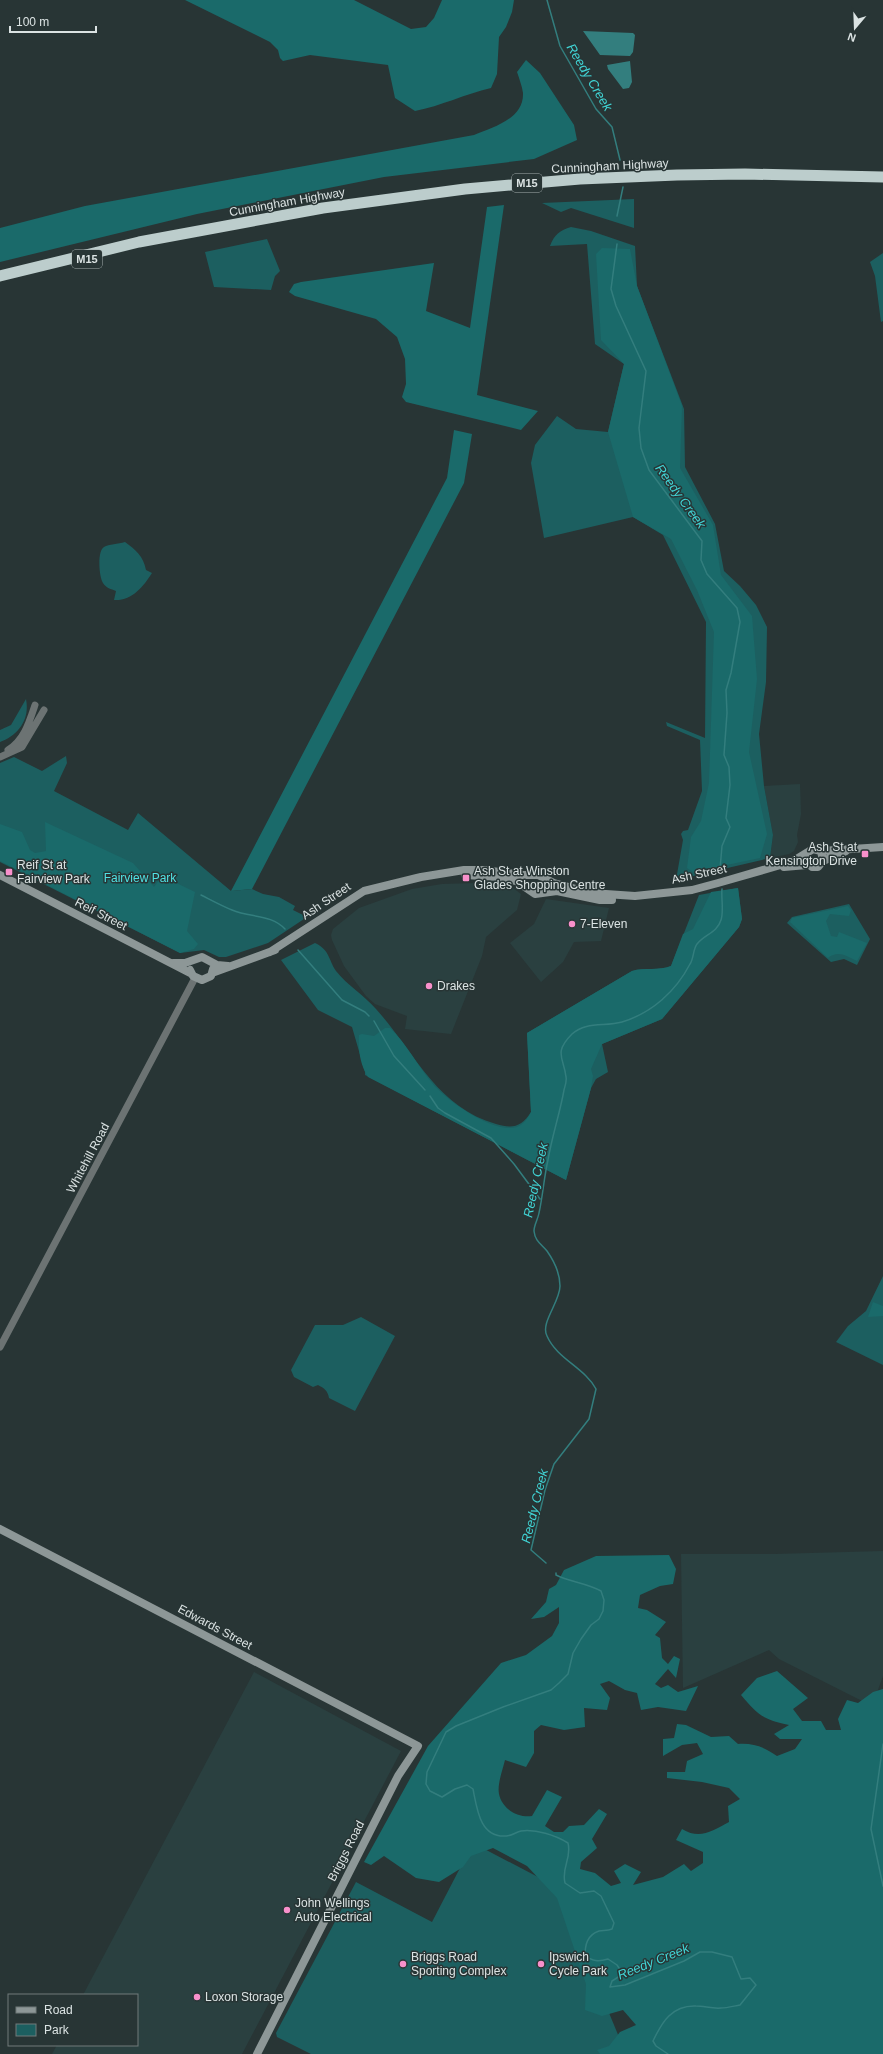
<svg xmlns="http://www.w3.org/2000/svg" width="883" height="2054" viewBox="0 0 883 2054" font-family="Helvetica,sans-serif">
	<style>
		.built { fill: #2a4040 }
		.green { fill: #1c5f60 }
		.forest { fill: #1a6a6a }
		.water { fill: #337e7e }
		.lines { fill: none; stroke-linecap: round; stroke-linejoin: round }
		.stream { stroke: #337e7e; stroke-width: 1.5 }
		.tertiary { stroke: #6c7373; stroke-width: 7 }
		.secondary { stroke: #8d9797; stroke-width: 8 }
		.motorway { stroke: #bccdcc; stroke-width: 11 }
		.poi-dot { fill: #f890cb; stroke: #283535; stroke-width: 1.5 }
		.labels { text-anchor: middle; stroke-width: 3; stroke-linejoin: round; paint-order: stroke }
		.shield { fill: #283535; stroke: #a5afaf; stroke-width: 1 }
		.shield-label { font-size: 11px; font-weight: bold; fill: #dbe3e3 }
		.street-label { font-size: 12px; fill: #dbe3e3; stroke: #283535 }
		.poi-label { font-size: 12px; fill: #dbe3e3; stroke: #283535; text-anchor: start }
		.park-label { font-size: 12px; fill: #50e1e3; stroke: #283535 }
		.water-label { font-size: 13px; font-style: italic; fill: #41d6d7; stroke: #283535 }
	</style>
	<rect width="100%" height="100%" fill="#283535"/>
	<!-- built -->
	<path class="built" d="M800,784L801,814L797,835L798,842L794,851L789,854L770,858L773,835L764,786Z
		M478,883L513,888L521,894L517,910L486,937L482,956L451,1034L405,1029L407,1016L375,1004L366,996L344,966L332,940L331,935L333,929L359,908L412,889L442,884Z
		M546,899L609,908L601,941L574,942L563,962L541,982L510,943L534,924Z
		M883,1551V1676L872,1706L779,1659L769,1650L683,1688L681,1554H775Z
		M254,1672L401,1751L242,2054H52L57,2045H137V1995H83Z"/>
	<!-- green -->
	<path class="green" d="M634,199V228L571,208L561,212L542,203Z
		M571,227L591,231L635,246L637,286L684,409L685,467L715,524L724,571L740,586L756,605L767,627L766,682L759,734L764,786L773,835L770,858L676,880L683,840L681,834L683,831L688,830L702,791L700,740L667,726L666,722L705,738L706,622L663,535L633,517L544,538L531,463L535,445L557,416L576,429L608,432L624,364L595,344L587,244L550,246C554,235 560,230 571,227Z
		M267,239L280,271L275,276L271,290L214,287L205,252Z
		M883,253V321L881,322L875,276L870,262Z
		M125,542C136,550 143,556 146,570L152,573C143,587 132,601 114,600L116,591C111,589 106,588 103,583C99,577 97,551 104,547C109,544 118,544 125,542Z
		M26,699C30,719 19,735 0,742V730L11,725Z
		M66,756L67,763L54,791L128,830L138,813L231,891L252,889L263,894L279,897L295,906L293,910L307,917L268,943L226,957H219L204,950L180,953L0,862V763L14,757L42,771Z
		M738,888L742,919L739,927L662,1019L602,1044L608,1072L596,1079L591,1088L566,1180L365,1075V1072L352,1027L318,1010L281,960L315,943C330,950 328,959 336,971C347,985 364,995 376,1009C414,1051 436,1107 496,1124C512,1129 522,1127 531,1112L527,1033L632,971C645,967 659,971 671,966L699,895Z
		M849,904L870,939L857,965L844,959L831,962L787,923L792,917Z
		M883,1276V1365L836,1342L848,1326L866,1311Z
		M361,1317L395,1336L355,1411L329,1398C328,1391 324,1388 318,1385L313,1387L294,1377L291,1370L315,1325H343Z
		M473,1843L557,1887L626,2054H311L277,2037L276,2033L356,1882L432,1922Z"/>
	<!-- forest -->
	<path class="forest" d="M185,0H354L411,29L426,27L434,18L442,0H514L512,12L506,27L499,37L497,74L491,88C465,94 441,106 415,111L395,98L388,65L310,55L283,61L280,58L278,50L270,42Z
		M526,60L540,73L574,125L577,140L534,159L384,177L197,214L0,262V228L85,206L474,135C493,127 524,119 523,93C522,86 519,78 517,72Z
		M504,205L477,395L538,411L521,430L406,402L402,397L406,384L405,359L397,337L376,319L295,296L289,292L294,284L301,282L434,263L426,311L470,328L487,207Z
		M602,248L630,249L637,286L682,406L680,468L713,525L721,575L752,616L757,679L749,752L767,834L760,858L693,872L687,868L691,837L701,821L709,783L714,632L697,590L671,539L633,517L608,432L624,364L601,340L596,254Z
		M454,430L472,434L464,483L252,889L231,891L447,478Z
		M45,822L133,863L154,887L162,876L195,892L187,931L198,944L194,949L180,953L0,861V824L22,832L30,850L35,853L46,851Z
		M738,888L742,919L739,927L662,1019L602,1044L591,1069L593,1076L591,1088L566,1180L368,1077C360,1065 358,1049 359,1035L362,1034L374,1036L385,1028H390C407,1044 417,1065 432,1083C447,1101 493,1134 517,1127C524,1124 528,1118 531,1112L527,1033L632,971C645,967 659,971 671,966L683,934L693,929L711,892Z
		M848,906L851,910L849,916L830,914L826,921L831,936L837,937L839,932L867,943L857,961C846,956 838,950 828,958L790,922L792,918Z
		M873,1302L883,1306V1316L868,1317Z
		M669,1555L676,1569L673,1584L660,1586L640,1595L638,1608L647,1610L666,1622L655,1635L660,1638L662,1658L668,1664L674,1656L680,1659L676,1678L668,1669L655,1684L661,1688L668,1685L678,1692L698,1686L686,1711L658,1707L641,1710L637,1693L625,1690L609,1681L600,1684L610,1698L607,1710L584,1708L585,1727L564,1730L541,1725L534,1731V1753L526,1767L505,1760C503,1769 497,1784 499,1794C502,1809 518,1818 532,1816L547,1790L562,1797L545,1826L554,1832H563L569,1826L584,1825L599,1809L607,1814L592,1839L597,1848L581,1862L580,1869L595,1873L611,1886L621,1883L614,1871L625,1864L641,1872L633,1885L663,1877L684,1864L691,1871L703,1863V1852L676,1840L682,1829C700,1840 712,1831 729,1822L728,1806L740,1799L729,1788L702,1782L667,1778V1772H685L687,1761L703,1754L697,1743L682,1745L663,1756V1739L674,1738L677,1724L686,1725L711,1737L729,1736L738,1744C754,1743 764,1747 777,1756L795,1749L802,1739H780L774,1734L789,1725C763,1720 758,1715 741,1695L757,1678L777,1671L808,1698L793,1709L802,1721H821L826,1730H841L838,1719L847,1700L858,1703L873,1692L883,1689V2054H600L597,2050L609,2046L620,2032L636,2025L623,2010L602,2016L585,2010L586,1984L557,1898L527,1866L493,1848L471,1856L463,1867L439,1882L416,1878L384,1856L371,1865L364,1862L428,1746L501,1663L526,1655L552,1636L559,1623V1607L544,1617L531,1619L546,1602L549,1589L556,1585L564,1570L596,1556Z"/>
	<!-- water -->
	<path class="water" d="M583,31L633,33L635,35L633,52L630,56L600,55Z
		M630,61L632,82L629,88L623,89L608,69L607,65Z"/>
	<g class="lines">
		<!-- stream -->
		<path class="stream" d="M547,0L560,46L596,109L612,127L620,160
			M617,216L623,187
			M617,244L611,289L616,306L646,371L639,428L641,448L649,470L702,541L701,560L707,574L737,608L740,622L731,673L726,690L727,713L724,755L729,767L730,785L726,818L730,827L722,846L720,869
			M201,895C211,900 222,906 232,910C251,918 271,914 285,929
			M298,950L342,1000L365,1012L369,1016
			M374,1021L394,1056L425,1090
			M430,1096L438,1108L445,1113L491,1138L514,1164L540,1199
			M546,1563L531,1550L545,1490L554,1464L589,1419L596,1389C585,1368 557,1359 547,1336C540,1323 560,1302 560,1286C560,1274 554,1261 547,1251C541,1244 535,1241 534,1231C534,1225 538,1219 539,1213C543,1195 544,1177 548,1160C552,1136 560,1113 564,1090C565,1086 567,1081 566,1077C564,1058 553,1053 572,1034C586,1021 605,1027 622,1022C652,1013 676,991 690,964C694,958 693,949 697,944C705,934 717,933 721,920C724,911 721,898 722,889
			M556,1573V1575C570,1582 587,1583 601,1591L604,1600L603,1611L599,1619L591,1625L581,1639L573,1653L568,1674L559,1683L551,1690L503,1707L456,1726L446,1732L427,1772L426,1784L430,1791L442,1797L455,1789L467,1785L473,1789C477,1809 480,1838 506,1836C512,1836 516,1832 521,1831C536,1829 555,1835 568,1843C572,1859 561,1867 565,1883L580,1893L594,1891L601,1896L614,1923L612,1929C607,1931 603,1930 599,1931C587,1935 585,1945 585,1956C593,1961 598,1962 608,1959L617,1965L623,1974L612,1981L610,1987L625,1985L684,1961L700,1952H712L732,1957L741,1979L750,1978L756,1985L740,2005C734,2006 727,2008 721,2008C713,2009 704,2006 696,2006C672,2005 662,2022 653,2041L656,2046L668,2054
			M883,1744L871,1829L883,1886"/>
		<!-- tertiary -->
		<path class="tertiary" d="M8,750C24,740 29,723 35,705
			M0,757L22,747L44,710
			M0,1347L195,978"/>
		<!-- secondary -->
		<path class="secondary" d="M821,851L883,847
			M823,861L846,851
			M784,867L807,865
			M0,875L192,974
			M465,875L499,877L516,881L535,894L557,891L600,900H612
			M270,952L364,891L421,877L464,870H483L523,875H538L554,883L591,893L635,896L692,890L718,883L784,864L795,860L813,849L821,851L823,861L818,867H812L805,861L806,854
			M173,963H185L202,957L217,965L228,966
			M190,970L193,976L202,980L211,976L213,969
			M212,973L275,950
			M0,1529L418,1746L398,1776L257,2054"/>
		<!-- motorway -->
		<path class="motorway" d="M0,276L139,242L323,208L465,189L580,179L677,175L745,174L883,177"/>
	</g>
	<!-- markers -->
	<g class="poi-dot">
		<rect x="861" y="850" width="8" height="8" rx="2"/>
		<rect x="5" y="868" width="8" height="8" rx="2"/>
		<rect x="462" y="874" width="8" height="8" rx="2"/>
		<circle cx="572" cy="924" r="4"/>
		<circle cx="429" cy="986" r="4"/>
		<circle cx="287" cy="1910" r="4"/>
		<circle cx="403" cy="1964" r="4"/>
		<circle cx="541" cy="1964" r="4"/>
		<circle cx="197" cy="1997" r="4"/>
	</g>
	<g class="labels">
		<!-- shield labels -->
		<g class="shield">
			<rect x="512" y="174" width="30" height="18" rx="3"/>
			<rect x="72" y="250" width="30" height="18" rx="3"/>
		</g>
		<g class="shield-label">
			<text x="527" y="187">M15</text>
			<text x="87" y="263">M15</text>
		</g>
		<!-- street labels -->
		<g class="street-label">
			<text transform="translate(610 166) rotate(-3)" y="4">Cunningham Highway</text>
			<text transform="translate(287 202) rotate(-10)" y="4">Cunningham Highway</text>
			<text transform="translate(699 874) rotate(-12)" y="4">Ash Street</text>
			<text transform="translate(326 901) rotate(-34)" y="4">Ash Street</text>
			<text transform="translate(101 914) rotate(27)" y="4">Reif Street</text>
			<text transform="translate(88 1158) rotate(-62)" y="4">Whitehill Road</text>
			<text transform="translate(215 1627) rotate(28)" y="4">Edwards Street</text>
			<text transform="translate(346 1851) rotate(-63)" y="4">Briggs Road</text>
		</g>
		<!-- poi labels -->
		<g class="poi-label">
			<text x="857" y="851" text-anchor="end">Ash St at<tspan x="857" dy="14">Kensington Drive</tspan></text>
			<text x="17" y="869">Reif St at<tspan x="17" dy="14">Fairview Park</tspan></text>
			<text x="474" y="875">Ash St at Winston<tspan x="474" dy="14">Glades Shopping Centre</tspan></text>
			<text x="580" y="928">7-Eleven</text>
			<text x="437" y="990">Drakes</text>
			<text x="295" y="1907">John Wellings<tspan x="295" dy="14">Auto Electrical</tspan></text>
			<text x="411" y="1961">Briggs Road<tspan x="411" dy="14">Sporting Complex</tspan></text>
			<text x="549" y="1961">Ipswich<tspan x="549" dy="14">Cycle Park</tspan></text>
			<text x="205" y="2001">Loxon Storage</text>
		</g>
		<!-- park labels -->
		<g class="park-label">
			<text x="140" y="882">Fairview Park</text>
		</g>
		<!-- water labels -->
		<g class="water-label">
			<text transform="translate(590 77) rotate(59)" y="5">Reedy Creek</text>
			<text transform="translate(681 496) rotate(54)" y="5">Reedy Creek</text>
			<text transform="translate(535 1180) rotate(-78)" y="5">Reedy Creek</text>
			<text transform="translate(534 1506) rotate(-76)" y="5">Reedy Creek</text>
			<text transform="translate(653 1961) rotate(-22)" y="5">Reedy Creek</text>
		</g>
	</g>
	<!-- legend -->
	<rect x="8" y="1994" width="130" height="52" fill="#283535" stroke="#707b7b"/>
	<rect x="16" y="2007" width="20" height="6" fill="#8d9797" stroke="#707b7b"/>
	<text x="44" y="2014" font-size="12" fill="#dbe3e3">Road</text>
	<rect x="16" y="2024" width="20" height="12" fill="#1c5f60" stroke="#707b7b"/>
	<text x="44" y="2034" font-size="12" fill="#dbe3e3">Park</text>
	<!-- north arrow -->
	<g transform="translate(855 28) rotate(199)" stroke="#283535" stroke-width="3" paint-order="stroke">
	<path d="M0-3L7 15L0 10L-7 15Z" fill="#dbe3e3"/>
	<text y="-6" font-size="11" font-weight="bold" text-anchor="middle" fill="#dbe3e3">N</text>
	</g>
	<!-- scale -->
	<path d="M10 26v6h86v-6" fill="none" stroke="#dbe3e3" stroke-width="2"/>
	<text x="16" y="26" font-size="12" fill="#dbe3e3" stroke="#283535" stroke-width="3" paint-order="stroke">100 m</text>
</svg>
